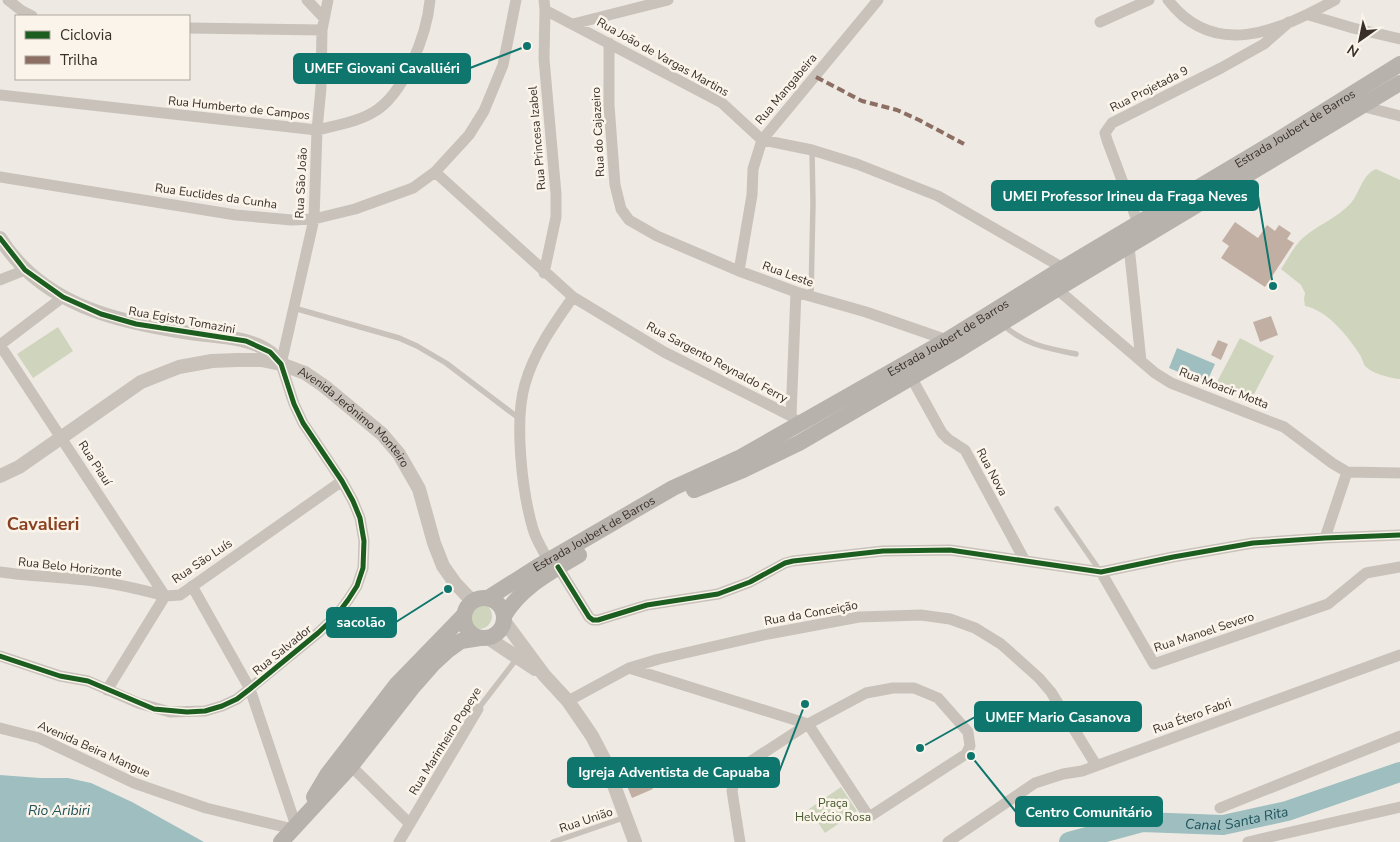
<svg xmlns="http://www.w3.org/2000/svg" width="1400" height="842" viewBox="0 0 1400 842" font-family="'Nunito Sans',sans-serif">
	<style>
		.green { fill: #ced5bc }
		.water { fill: #9ebec0 }
		.lines { fill: none; stroke-linecap: round; stroke-linejoin: round }
		.river { stroke: #9ebec0; stroke-width: 20 }
		.building { fill: #c2afa4 }
		.service { stroke: #c8c2bb; stroke-width: 5.5 }
		.minor { stroke: #c8c2bb; stroke-width: 11 }
		.tertiary { stroke: #c8c2bb; stroke-width: 14 }
		.secondary { stroke: #b8b2ac; stroke-width: 16 }
		.quiet { stroke: #8d6e63; stroke-width: 4; stroke-dasharray: 8 4; stroke-linecap: butt }
		.cycleway-casing { stroke: #faf4eb; stroke-width: 8 }
		.cycleway { stroke: #1b5e20; stroke-width: 5 }
		.labels { text-anchor: middle; stroke-width: 5; stroke-linejoin: round; paint-order: stroke }
		.street-label { font-size: 12px; fill: #392f29; stroke: #faf4eb }
		.park-label { font-size: 12px; fill: #45582c; stroke: #faf4eb }
		.water-label { font-size: 14px; font-style: italic; fill: #1e535b; stroke: #faf4eb }
		.district-label { font-size: 18px; font-weight: bold; fill: #894121; stroke: #faf4eb }
		.leader { fill: none; stroke: #0f766e; stroke-width: 2 }
		.callout-dot { fill: #0f766e; stroke: #faf4eb; stroke-width: 2 }
		.callout { fill: #0f766e; stroke: #0f766e; stroke-width: 2 }
		.callout-label { font-size: 14px; text-anchor: middle; font-weight: bold; fill: #fff }
	</style>
	<rect width="100%" height="100%" fill="#eeeae3"/>
	<!-- green -->
	<path class="green" d="M1376,169L1400,180V379H1398C1387,377 1373,374 1365,366C1363,363 1362,358 1360,355C1348,336 1327,310 1305,306L1304,299L1305,293L1301,285L1281,269C1288,259 1294,245 1304,237C1319,224 1336,219 1351,203C1360,192 1362,175 1376,169Z
		M58,327L73,351L33,378L17,354Z
		M1240,338L1274,356L1251,400L1217,382Z
		M466 616a13 13 0 1 1 26 0a13 13 0 1 1-26 0Z
		M841,787L857,811L825,833L809,809Z"/>
	<!-- water -->
	<path class="water" d="M1177,348L1215,364L1206,384L1169,368Z
		M0,775L40,778H68L91,783L132,802L204,842H0Z"/>
	<g class="lines">
		<!-- river -->
		<path class="river" id="s1" d="M1069,842L1142,822L1223,825L1287,811L1400,772"/>
	</g>
	<!-- building -->
	<path class="building" d="M1235,222L1258,238L1267,225L1275,231L1279,225L1291,233L1287,239L1294,243L1265,287L1221,258L1229,246L1222,241Z
		M1271,316L1278,335L1260,342L1253,322Z
		M1218,340L1228,344L1221,360L1211,355Z
		M648,777L653,789L632,798L627,786Z"/>
	<g class="lines">
		<!-- service -->
		<path class="service" d="M811,297L813,203L812,150
			M294,308L399,338L417,346L446,363L520,419
			M1003,325C1026,345 1046,348 1076,354
			M1057,509L1100,571
			M478,709L518,657
			M553,842L626,817"/>
		<!-- minor -->
		<path class="minor" d="M8,0L22,11L32,16
			M307,0L324,18
			M544,0L545,10L544,59L556,194V217L544,273
			M1168,0C1215,61 1280,30 1335,0
			M545,10L722,103L762,140L812,150L857,164L938,196L1063,268
			M1309,15L1353,28L1400,39
			M1100,22L1149,0
			M573,24L668,0
			M189,28L322,30
			M609,43V105L615,185L621,209L629,220L657,236L739,271L796,292L866,312L947,340
			M0,95L317,130C335,126 356,122 372,113C404,96 427,34 430,0
			M1361,106L1400,116
			M435,172L573,297L664,352L791,416L800,425
			M0,177L236,215L292,220L314,219L355,209L413,188L435,172L469,135L484,111L503,65L516,0
			M1138,223L1107,140L1105,133L1112,123L1221,68L1264,44L1289,22
			M1129,246L1141,361
			M739,271L752,195L753,169L762,140L878,0
			M0,280L25,270
			M1057,289L1155,373L1171,383L1284,427L1332,463L1347,472L1400,473
			M0,345L165,596
			M0,345L63,297
			M911,377L942,433L948,439L965,450L1025,561
			M791,416L796,292
			M1325,538L1347,472
			M548,560C543,550 536,540 533,529C522,492 514,421 525,384C534,352 554,324 573,297
			M558,567L589,617L593,620H598L647,605L718,594L750,582L785,563L793,561L883,551L950,550L1101,572L1173,557L1253,543L1325,538L1400,535
			M0,572C25,576 49,576 74,579C104,581 136,588 165,596
			M1101,572L1154,664L1328,604L1366,573L1400,567
			M192,586L250,689L296,826
			M0,656L60,676L88,681L138,703L170,712L205,711L222,706L237,699L318,633L336,616L348,600L357,586L363,568L364,541L360,518L353,501L342,481L303,423L294,404L281,364L314,219L317,130L321,88L322,30L328,0
			M629,668L808,724L869,817L966,754L970,746L968,732L938,698L914,688H893L866,693L808,724L742,767L735,778L732,791L740,842
			M107,690L165,596L180,595L342,481
			M568,701L629,668L659,659L768,634L859,617L921,615L950,619L975,628L1001,644L1039,678L1051,692L1096,765
			M0,728L39,738L134,783L206,808L293,829
			M351,766L410,824
			M1220,808L1400,736
			M399,842L478,709
			M948,842L1035,783L1063,774L1082,771L1400,655
			M1248,842L1400,807"/>
		<!-- tertiary -->
		<g class="tertiary">
			<path d="M0,238C42,305 117,322 190,333C215,337 250,336 271,353C274,356 278,360 281,364"/>
			<path id="s2" d="M0,476L19,467L141,382L179,367L212,361L237,360H261L281,364L305,373L324,386L382,434L399,454L419,489L434,543L443,566L455,583L472,601"/>
			<path d="M504,621L544,675L568,701L592,736L605,761L635,842"/>
			<path d="M488,638L535,669"/>
		</g>
		<!-- secondary -->
		<g class="secondary">
			<path d="M694,490L743,470L799,443L960,349L1057,289L1400,83"/>
			<circle cx="484" cy="618" r="20"/>
			<path id="s3" d="M488,598L537,567L673,488L741,457L947,340L1063,268L1276,141L1400,64"/>
			<path d="M504,616C521,587 551,572 579,555"/>
			<path d="M314,797L327,775L397,684L463,616"/>
			<path d="M281,842L351,766L412,688L434,663L447,651L461,641L480,638"/>
		</g>
		<!-- quiet -->
		<path class="quiet" d="M816,77L862,101L897,110L919,120L964,144"/>
		<defs>
			<path id="cycleway" d="M0,238L25,270L63,297L101,314L136,324L246,341L270,352L281,364L294,404L303,423L342,481L353,501L360,518L364,541L363,568L357,586L348,600L336,616L318,633L250,689L237,699L222,706L205,711L187,712L154,709L88,681L60,676L0,656
				M558,567L589,617L593,620H598L647,605L718,594L750,582L785,563L793,561L883,551L950,550L1101,572L1173,557L1253,543L1325,538L1400,535"/>
		</defs>
		<!-- cycleway casing -->
		<use href="#cycleway" class="cycleway-casing"/>
		<!-- cycleway -->
		<use href="#cycleway" class="cycleway"/>
	</g>
	<g class="labels">
		<!-- street labels -->
		<g class="street-label">
			<text transform="translate(663 57) rotate(29)" y="4">Rua João de Vargas Martins</text>
			<text transform="translate(786 89) rotate(-50)" y="4">Rua Mangabeira</text>
			<text transform="translate(1149 89) rotate(-27)" y="4">Rua Projetada 9</text>
			<text transform="translate(239 108) rotate(6)" y="4">Rua Humberto de Campos</text>
			<text dy="4" stroke="none"><textPath href="#s3" startOffset="934">Estrada Joubert de Barros</textPath></text>
			<text transform="translate(598 132) rotate(-93)" y="4">Rua do Cajazeiro</text>
			<text transform="translate(537 138) rotate(-95)" y="4">Rua Princesa Izabel</text>
			<text transform="translate(301 183) rotate(-87)" y="4">Rua São João</text>
			<text transform="translate(216 196) rotate(8)" y="4">Rua Euclides da Cunha</text>
			<text transform="translate(788 274) rotate(20)" y="4">Rua Leste</text>
			<text transform="translate(182 320) rotate(10)" y="4">Rua Egisto Tomazini</text>
			<text dy="4" stroke="none"><textPath href="#s3" startOffset="529">Estrada Joubert de Barros</textPath></text>
			<text transform="translate(717 362) rotate(28)" y="4">Rua Sargento Reynaldo Ferry</text>
			<text transform="translate(1224 388) rotate(21)" y="4">Rua Moacir Motta</text>
			<text dy="4" stroke="none"><textPath href="#s2" startOffset="405">Avenida Jerônimo Monteiro</textPath></text>
			<text transform="translate(95 463) rotate(57)" y="4">Rua Piauí</text>
			<text transform="translate(992 472) rotate(62)" y="4">Rua Nova</text>
			<text dy="4" stroke="none"><textPath href="#s3" startOffset="124">Estrada Joubert de Barros</textPath></text>
			<text transform="translate(202 561) rotate(-34)" y="4">Rua São Luís</text>
			<text transform="translate(70 567) rotate(6)" y="4">Rua Belo Horizonte</text>
			<text transform="translate(811 613) rotate(-10)" y="4">Rua da Conceição</text>
			<text transform="translate(1204 632) rotate(-18)" y="4">Rua Manoel Severo</text>
			<text transform="translate(282 650) rotate(-39)" y="4">Rua Salvador</text>
			<text transform="translate(1192 716) rotate(-20)" y="4">Rua Étero Fabri</text>
			<text transform="translate(445 741) rotate(-58)" y="4">Rua Marinheiro Popeye</text>
			<text transform="translate(94 749) rotate(24)" y="4">Avenida Beira Mangue</text>
			<text transform="translate(586 820) rotate(-19)" y="4">Rua União</text>
		</g>
		<!-- park labels -->
		<g class="park-label">
			<text x="833" y="807">Praça<tspan x="833" dy="14">Helvécio Rosa</tspan></text>
		</g>
		<!-- water labels -->
		<g class="water-label">
			<text x="59" y="815">Rio Aribiri</text>
			<text dy="5" stroke="none"><textPath href="#s1" startOffset="171">Canal Santa Rita</textPath></text>
		</g>
		<!-- district labels -->
		<g class="district-label">
			<text x="43" y="530">Cavalieri</text>
		</g>
	</g>
	<!-- callouts -->
	<path class="leader" d="M527 46L470 68M1273 286L1258 196M448 589L396 622M920 748L975 717M805 704L779 772M971 756L1016 812"/>
	<g class="callout-dot">
		<circle cx="527" cy="46" r="5"/>
		<circle cx="1273" cy="286" r="5"/>
		<circle cx="448" cy="589" r="5"/>
		<circle cx="920" cy="748" r="5"/>
		<circle cx="805" cy="704" r="5"/>
		<circle cx="971" cy="756" r="5"/>
	</g>
	<g class="callout">
		<rect x="294" y="54" width="176" height="29" rx="5"/>
		<rect x="992" y="181" width="266" height="29" rx="5"/>
		<rect x="327" y="608" width="69" height="29" rx="5"/>
		<rect x="975" y="702" width="166" height="29" rx="5"/>
		<rect x="568" y="758" width="211" height="29" rx="5"/>
		<rect x="1016" y="797" width="146" height="29" rx="5"/>
	</g>
	<g class="callout-label">
		<text x="382" y="73">UMEF Giovani Cavalliéri</text>
		<text x="1125" y="201">UMEI Professor Irineu da Fraga Neves</text>
		<text x="361" y="627">sacolão</text>
		<text x="1058" y="722">UMEF Mario Casanova</text>
		<text x="674" y="777">Igreja Adventista de Capuaba</text>
		<text x="1089" y="817">Centro Comunitário</text>
	</g>
	<!-- legend -->
	<rect x="15" y="15" width="175" height="65" fill="#faf4eb" stroke="#ada59d"/>
	<rect x="25" y="31" width="25" height="8" fill="#1b5e20" stroke="#ada59d"/>
	<text x="60" y="40" font-size="15" fill="#392f29">Ciclovia</text>
	<rect x="25" y="56" width="25" height="8" fill="#8d6e63" stroke="#ada59d"/>
	<text x="60" y="65" font-size="15" fill="#392f29">Trilha</text>
	<!-- north arrow -->
	<g transform="translate(1360 40) rotate(213)" stroke="#faf4eb" stroke-width="4" paint-order="stroke">
	<path d="M0-4L9 19L0 12L-9 19Z" fill="#392f29"/>
	<text y="-8" font-size="14" font-weight="bold" text-anchor="middle" fill="#392f29">N</text>
	</g>
</svg>
